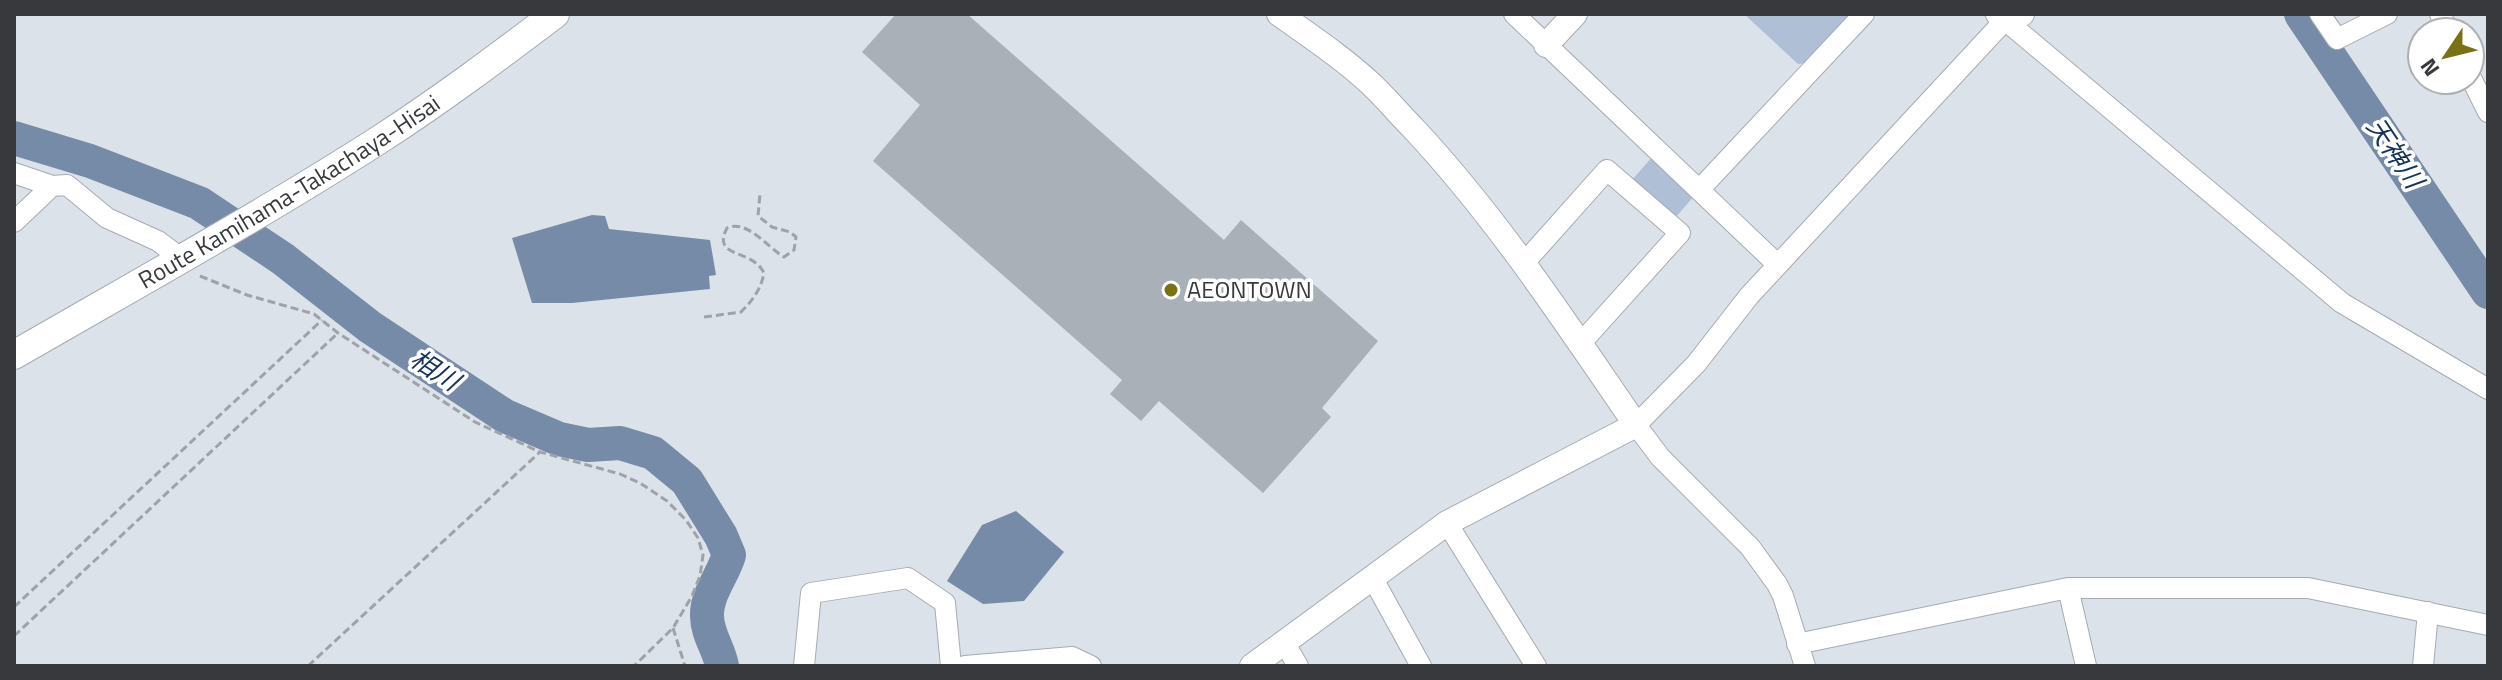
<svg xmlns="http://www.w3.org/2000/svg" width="2502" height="680" viewBox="0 0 2502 680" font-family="'Titillium Web','Noto Sans JP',sans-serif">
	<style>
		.green { fill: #afbfd5 }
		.water { fill: #768ba7 }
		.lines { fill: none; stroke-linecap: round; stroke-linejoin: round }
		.stream { stroke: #768ba7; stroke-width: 6 }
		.river { stroke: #768ba7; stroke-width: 34 }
		.building { fill: #aab0b7 }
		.minor-casing { stroke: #a6abb2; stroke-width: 22 }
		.tertiary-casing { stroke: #a6abb2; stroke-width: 26 }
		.secondary-casing { stroke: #a6abb2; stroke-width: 30 }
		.path { stroke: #9fa3a9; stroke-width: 3; stroke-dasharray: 8 4; stroke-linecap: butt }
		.minor { stroke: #fff; stroke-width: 20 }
		.tertiary { stroke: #fff; stroke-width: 24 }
		.secondary { stroke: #fff; stroke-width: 28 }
		.poi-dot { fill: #787214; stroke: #fff; stroke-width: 3 }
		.labels { text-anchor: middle; stroke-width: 7; stroke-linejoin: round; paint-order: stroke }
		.street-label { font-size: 24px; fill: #37393c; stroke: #fff }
		.poi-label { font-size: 24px; fill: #37393c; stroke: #fff; text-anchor: start }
		.water-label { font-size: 26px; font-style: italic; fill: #15345a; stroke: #fff }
	</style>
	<rect width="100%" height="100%" fill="#dce2e9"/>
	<!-- green -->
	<path class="green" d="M1744,14H1856L1809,63L1798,64Z
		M1653,156L1695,195L1675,218L1632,180Z"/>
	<!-- water -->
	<path class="water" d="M592,215L605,216L609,229L710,240L716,275L709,276L710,289L572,303H532L512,238Z
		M1016,511L1064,552L1024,601L983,604L947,581L982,525Z"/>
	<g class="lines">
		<!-- stream -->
		<path class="stream" d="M2311,29L2323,21"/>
		<!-- river -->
		<path class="river" d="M2301,14L2488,292
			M14,138L90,161L199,203L283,259L370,327L505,416L559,439L588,445L620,443L653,453L687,481L721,536L729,555C723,575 706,595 707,616C707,634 719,649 722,666"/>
	</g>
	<!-- building -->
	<path class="building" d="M896,14H967L1224,240L1241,220L1378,341L1322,408L1331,417L1263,493L1159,401L1141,421L1110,394L1122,380L873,161L920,105L862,52Z"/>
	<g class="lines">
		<defs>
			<path id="minor" d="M1514,14L1778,265
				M2320,14L2337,39L2387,14
				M2440,14L2449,32
				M2470,76L2488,112
				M14,173L52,186L67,185L107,218L158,241L182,259
				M1699,190L1864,14
				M14,222L52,186
				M1524,263L1607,170L1680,233L1580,344
				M1447,523L1536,666
				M1372,577L1421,666
				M2068,588H2308L2488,625
				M1284,642L1298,666
				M1797,644L2068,588L2086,666
				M804,666L811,593L908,578L945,603L951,666
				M965,666L1072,657L1091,666
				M1805,666L1783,596L1777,584L1750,547L1660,457L1636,425L1696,364L1749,296L2005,20L2342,303L2488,389
				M2423,666L2428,612"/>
			<path id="tertiary" d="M1998,14L2005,20L2022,14
				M1546,45L1575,14
				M1252,666L1447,523L1636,425C1566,323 1498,219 1413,128C1399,114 1386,98 1371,84C1343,58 1310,36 1279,14"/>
			<g id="secondary">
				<path id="s1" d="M14,355C137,284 262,215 382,138C442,99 498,57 555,14"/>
			</g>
		</defs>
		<!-- minor casing -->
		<use href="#minor" class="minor-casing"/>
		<!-- tertiary casing -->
		<use href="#tertiary" class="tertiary-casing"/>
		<!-- secondary casing -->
		<use href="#secondary" class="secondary-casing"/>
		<!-- path -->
		<path class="path" d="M200,276L247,295L314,314L338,333L475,422L540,452L620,474L640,483L667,501L686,520L698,538L703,555L700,576L692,596L673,628L634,666
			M704,317L741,312C753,300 761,289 764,273C752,248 711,259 727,228C747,219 767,247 784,257L794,250L796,237L790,232L772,227L758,216L760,194
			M14,607L322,320
			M673,628L685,666
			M14,636L338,333
			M308,666L540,452"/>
		<!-- minor -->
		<use href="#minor" class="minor"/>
		<!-- tertiary -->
		<use href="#tertiary" class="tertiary"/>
		<!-- secondary -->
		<use href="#secondary" class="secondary"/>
	</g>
	<!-- markers -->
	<circle class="poi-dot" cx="1171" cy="290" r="8"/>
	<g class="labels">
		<!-- street labels -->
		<g class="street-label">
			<text dy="8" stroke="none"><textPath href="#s1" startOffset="320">Route Kamihama-Takachaya-Hisai</textPath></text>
		</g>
		<!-- poi labels -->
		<g class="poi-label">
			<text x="1187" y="298">AEONTOWN</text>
		</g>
		<!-- water labels -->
		<g class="water-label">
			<text transform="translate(2395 153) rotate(56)" y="9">天神川</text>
			<text transform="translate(435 370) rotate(33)" y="9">相川</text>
		</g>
	</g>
	<!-- border -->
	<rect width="2502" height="680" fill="none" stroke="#37393c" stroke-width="32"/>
	<!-- north arrow -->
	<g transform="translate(2446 56) rotate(235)"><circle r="38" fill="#ffffff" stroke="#afb0b1" stroke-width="2"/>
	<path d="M0-6L14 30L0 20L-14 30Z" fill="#787214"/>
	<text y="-12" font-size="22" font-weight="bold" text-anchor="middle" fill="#37393c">N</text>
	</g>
</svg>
